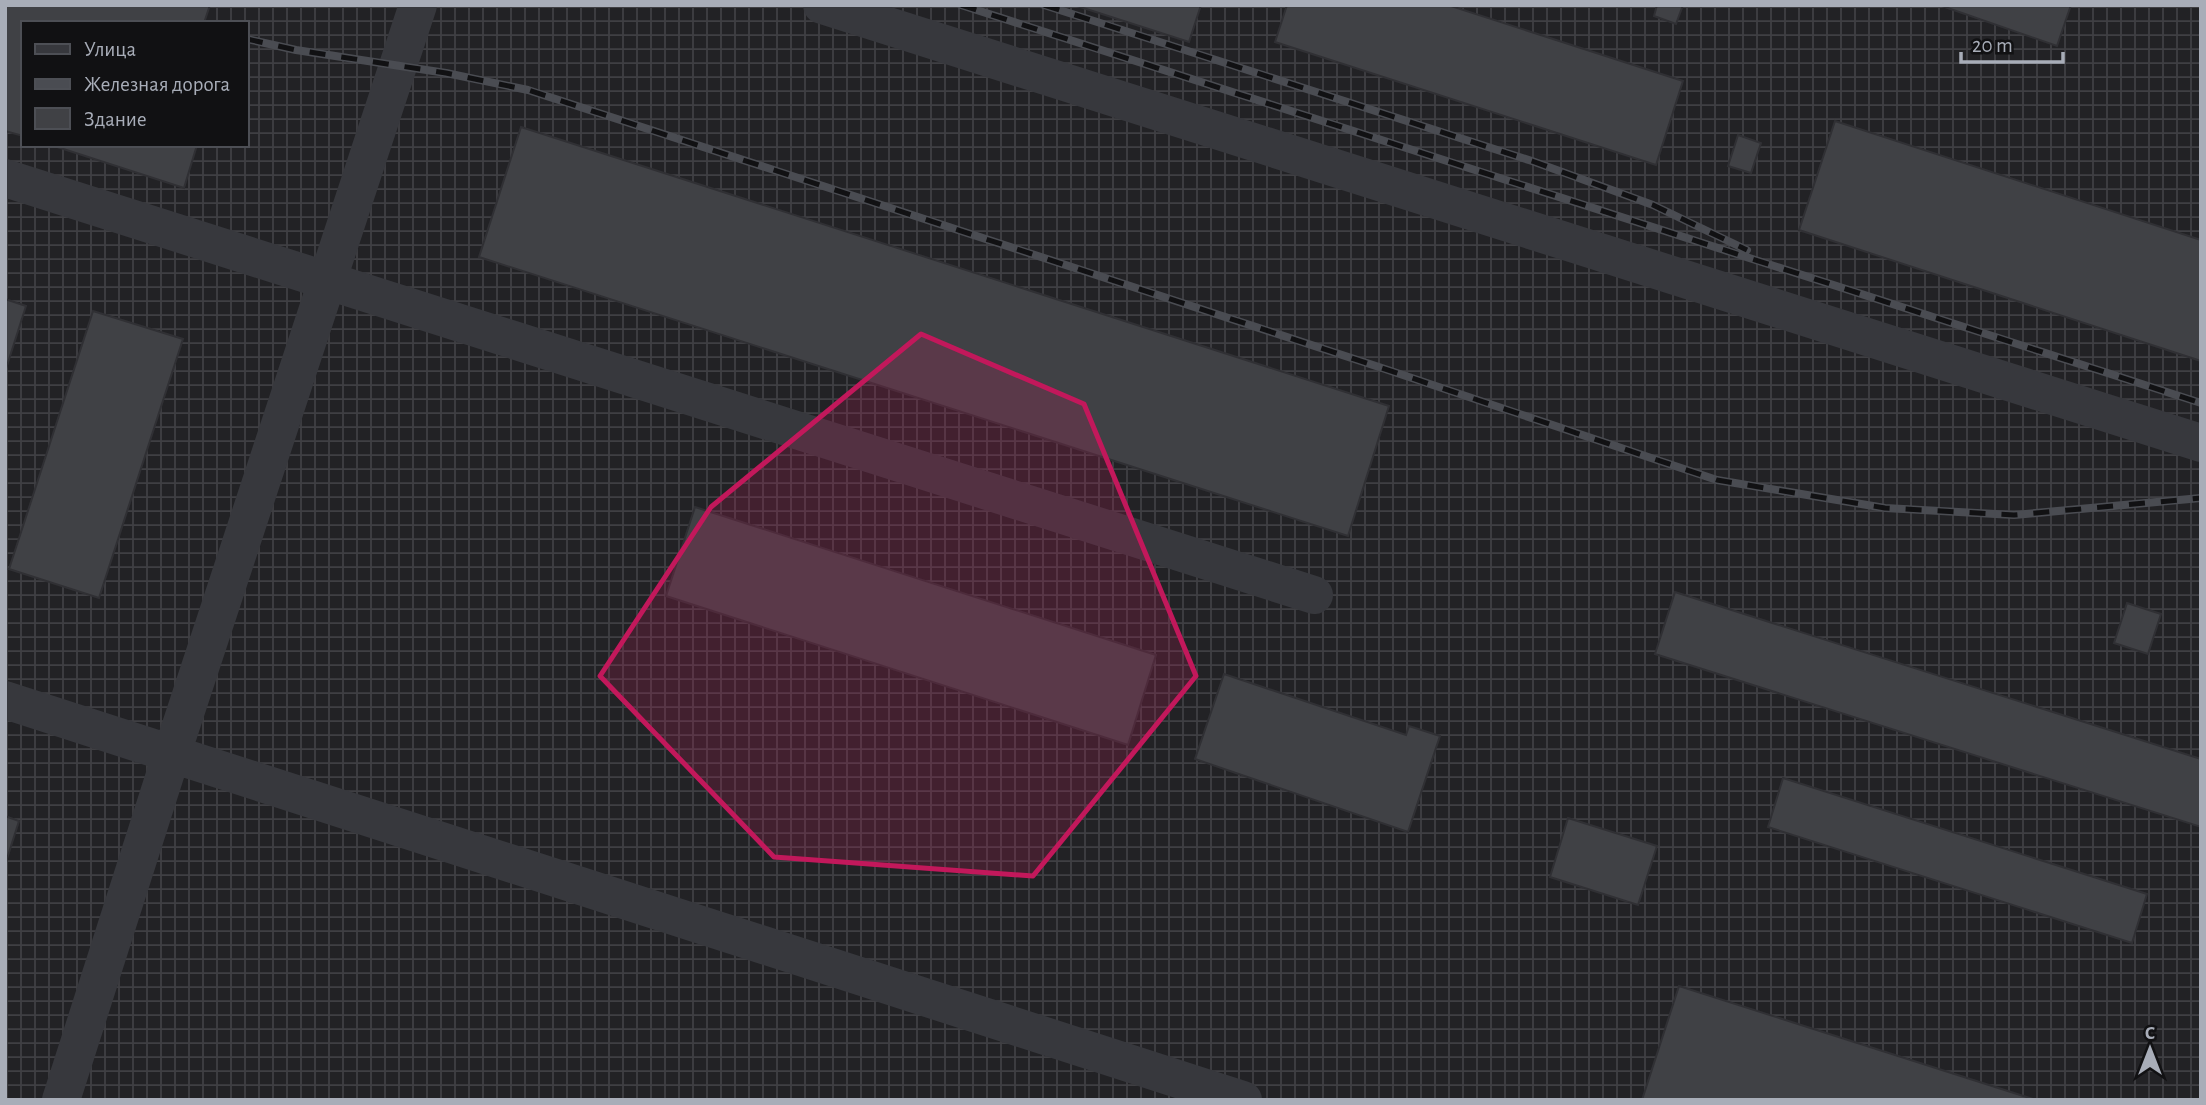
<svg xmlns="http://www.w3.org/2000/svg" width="2206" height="1105" viewBox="0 0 2206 1105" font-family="'Alegreya Sans',sans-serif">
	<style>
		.industrial { fill: url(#industrial-grid); fill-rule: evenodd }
		.building { fill: #404145; stroke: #303034; stroke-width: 2 }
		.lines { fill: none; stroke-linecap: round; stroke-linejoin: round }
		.minor { stroke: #37383d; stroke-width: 38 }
		.rail-casing { stroke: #4a4c52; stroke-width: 8 }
		.rail { stroke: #111113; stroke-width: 5; stroke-dasharray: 16; stroke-linecap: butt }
		.marked { fill: #c2185b; fill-opacity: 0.2; stroke: #c2185b; stroke-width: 5; stroke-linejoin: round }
	</style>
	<defs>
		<pattern id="industrial-grid" width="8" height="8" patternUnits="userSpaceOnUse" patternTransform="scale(1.75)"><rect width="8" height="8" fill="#222225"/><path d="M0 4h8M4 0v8" fill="none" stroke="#3f3f43"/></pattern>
	</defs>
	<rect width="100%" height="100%" fill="#161618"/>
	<!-- industrial -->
	<path class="industrial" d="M5,5H2201V1100H5ZM23,23H247V145H23Z"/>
	<!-- building -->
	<path class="building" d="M5,5H210L204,23H23V136L5,131Z
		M1074,5H1201L1189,42Z
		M1287,5H1448L1683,81L1656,165L1275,42Z
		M1657,5H1683L1676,24L1654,16Z
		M1939,5H2071L2057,46Z
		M1835,121L2201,240V361L1799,230Z
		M521,127L1389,406L1348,536L479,257Z
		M1738,135L1761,143L1751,173L1728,166Z
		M51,145H197L184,188Z
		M5,299L26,306L5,372Z
		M93,311L183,339L99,598L9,569Z
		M695,507L1156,655L1128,745L666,596Z
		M1675,592L2201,759V827L1655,654Z
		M2127,603L2161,614L2148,654L2114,643Z
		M1224,674L1406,735L1409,726L1440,736L1408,832L1195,759Z
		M1783,778L2147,894L2132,943L1768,827Z
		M5,816L19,821L5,865Z
		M1568,818L1657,846L1638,905L1550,877Z
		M1679,986L2036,1100H1642Z"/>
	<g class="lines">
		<!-- minor -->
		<path class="minor" d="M822,5L2201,443
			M5,178L1314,595
			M5,700L1243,1100
			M61,1100L172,753L418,5"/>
		<defs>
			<path id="rail" d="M961,5L2201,403
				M1044,5L1532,161L1653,205L1747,250
				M247,39L296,50L446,73L528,90L1379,367L1717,480L1885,508L2014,515L2201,498"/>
		</defs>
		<!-- rail casing -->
		<use href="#rail" class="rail-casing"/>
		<!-- rail -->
		<use href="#rail" class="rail"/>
	</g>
	<!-- marked area -->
	<path class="marked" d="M921,334L1084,404L1196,676L1033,876L774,857L600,676L711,507Z"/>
	<!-- border -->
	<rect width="2206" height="1105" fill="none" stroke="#a8adb8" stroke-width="14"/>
	<!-- legend -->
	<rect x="21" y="21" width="228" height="126" fill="#111113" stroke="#4d4f55" stroke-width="2"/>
	<rect x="35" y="44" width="35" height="10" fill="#37383d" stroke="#4d4f55" stroke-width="2"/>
	<text x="84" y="56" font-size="21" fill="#a8adb8">Улица</text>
	<rect x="35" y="79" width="35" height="10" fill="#4a4c52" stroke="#4d4f55" stroke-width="2"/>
	<text x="84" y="91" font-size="21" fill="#a8adb8">Железная дорога</text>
	<rect x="35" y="108" width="35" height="21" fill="#404145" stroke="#4d4f55" stroke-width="2"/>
	<text x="84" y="126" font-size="21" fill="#a8adb8">Здание</text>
	<!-- north arrow -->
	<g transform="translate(2150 1049)" stroke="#111113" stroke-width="5" paint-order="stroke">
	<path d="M0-5L12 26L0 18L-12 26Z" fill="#a8adb8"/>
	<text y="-10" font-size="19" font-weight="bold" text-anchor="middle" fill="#a8adb8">С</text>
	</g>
	<!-- scale -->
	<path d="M1961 52v10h102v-10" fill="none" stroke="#a8adb8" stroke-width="3.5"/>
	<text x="1972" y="52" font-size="21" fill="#a8adb8" stroke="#111113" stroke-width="5" paint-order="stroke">20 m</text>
</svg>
